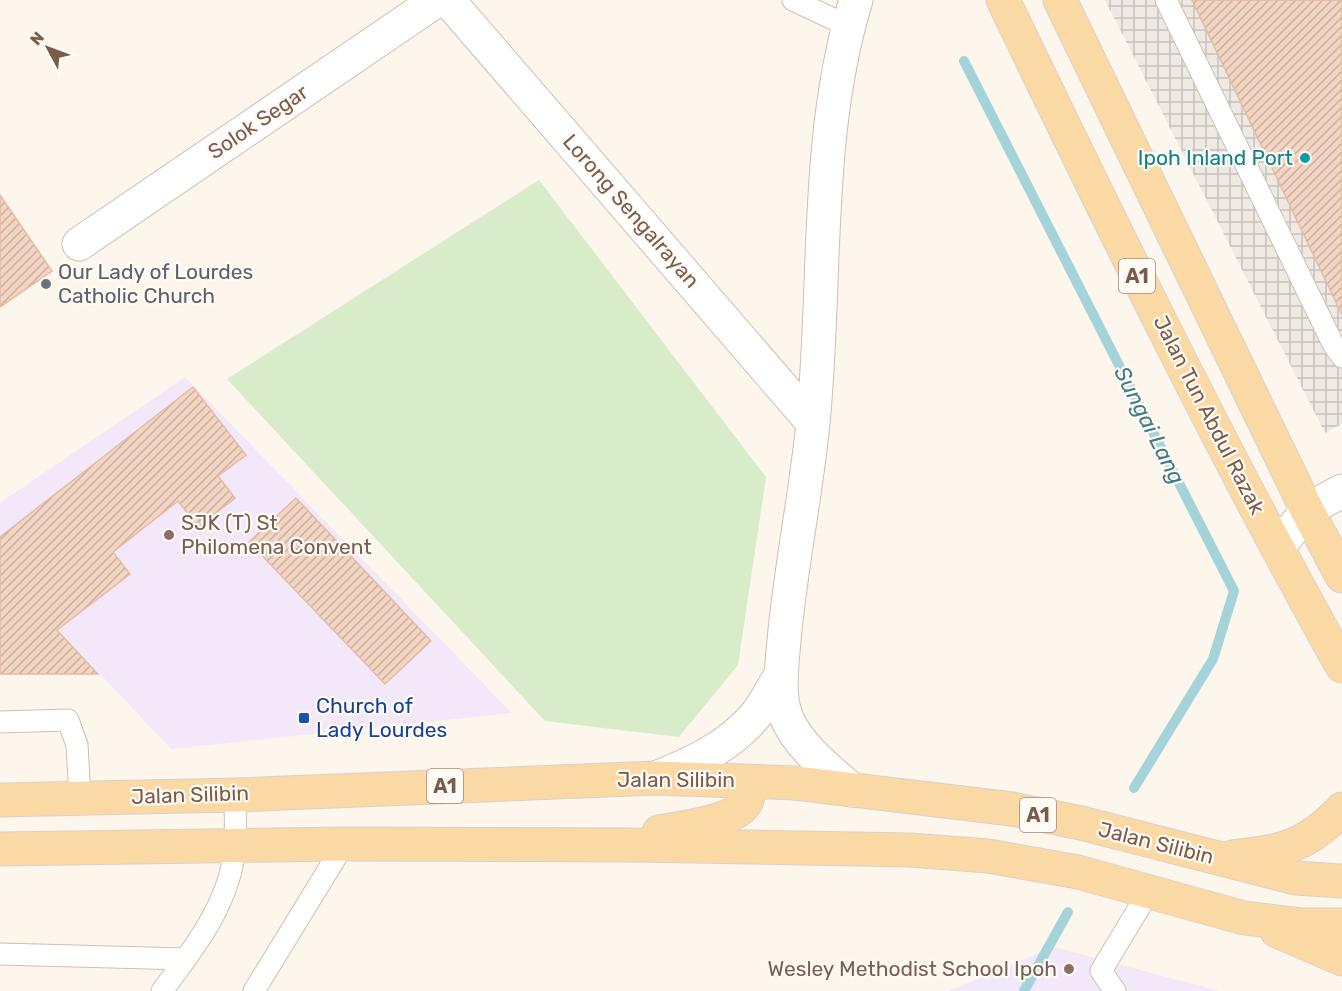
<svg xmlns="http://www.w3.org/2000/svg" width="1342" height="991" viewBox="0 0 1342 991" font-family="Rubik,sans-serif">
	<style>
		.industrial { fill: url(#industrial-grid) }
		.education { fill: #f3e8fa }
		.park { fill: #d8ecc9 }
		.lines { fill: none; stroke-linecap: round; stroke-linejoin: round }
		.stream { stroke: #a5d3da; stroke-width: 10 }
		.building { fill: url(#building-hatch); stroke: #e6bba3; stroke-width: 1.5 }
		.lane-casing { stroke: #d1beb0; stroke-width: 23 }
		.street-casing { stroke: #d1beb0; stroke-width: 35 }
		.secondary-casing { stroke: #d6c0b0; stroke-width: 35 }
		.primary-casing { stroke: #dad1cd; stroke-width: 35 }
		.lane { stroke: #fff; stroke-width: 21 }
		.street { stroke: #fff; stroke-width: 33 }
		.secondary { stroke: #fff; stroke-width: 33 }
		.primary { stroke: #fbd9a5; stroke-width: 33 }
		.culture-dot { fill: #0f9aa8; stroke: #fffaf3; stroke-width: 2 }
		.worship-dot { fill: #6b7280; stroke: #fffaf3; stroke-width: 2 }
		.education-dot { fill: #8d6e63; stroke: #fffaf3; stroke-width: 2 }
		.transit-dot { fill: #1a4fb4; stroke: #fffaf3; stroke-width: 2 }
		.labels { text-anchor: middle; stroke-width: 4.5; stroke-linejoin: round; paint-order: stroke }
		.shield { fill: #fffaf3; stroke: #a28b7f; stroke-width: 1.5 }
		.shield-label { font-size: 20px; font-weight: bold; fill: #7a5c4d }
		.street-label { font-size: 21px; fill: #7a5c4d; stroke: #fffaf3 }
		.culture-label { font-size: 21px; fill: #0d838f; stroke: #fffaf3; text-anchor: end }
		.worship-label { font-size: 21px; fill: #5b616d; stroke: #fffaf3; text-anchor: start }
		.education-label { font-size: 21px; fill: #785e54; stroke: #fffaf3; text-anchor: start }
		.transit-label { font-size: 21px; fill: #164399; stroke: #fffaf3; text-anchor: start }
		.water-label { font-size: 22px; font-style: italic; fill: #437c86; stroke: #fffaf3 }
	</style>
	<defs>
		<pattern id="industrial-grid" width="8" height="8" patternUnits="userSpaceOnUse" patternTransform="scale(1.5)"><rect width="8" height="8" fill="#efe9e4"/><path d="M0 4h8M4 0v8" fill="none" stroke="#c7c0bb"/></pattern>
		<pattern id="building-hatch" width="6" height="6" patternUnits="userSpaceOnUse" patternTransform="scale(1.5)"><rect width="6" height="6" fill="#f3d5c3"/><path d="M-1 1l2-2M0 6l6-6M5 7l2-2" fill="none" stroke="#cab0a1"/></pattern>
	</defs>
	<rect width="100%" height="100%" fill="#fdf6ec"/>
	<!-- industrial -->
	<path class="industrial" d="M1105,0H1342V424L1325,433Z"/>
	<!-- education -->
	<path class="education" d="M185,377L512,713L171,749L0,568V503Z
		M1054,947L1219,991H948Z"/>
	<!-- park -->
	<path class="park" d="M539,180L766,477L738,665L679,737L545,721L227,379Z"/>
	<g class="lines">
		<!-- stream -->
		<path class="stream" d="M964,61L1234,591L1213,659L1134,788
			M1024,991L1068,912"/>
	</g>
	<!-- building -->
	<path class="building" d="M1192,0H1342V315Z
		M0,195L52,271L0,307Z
		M193,387L246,455L218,476L235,498L198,527L178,501L113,552L130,574L57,630L98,674H0V537Z
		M296,498L431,641L385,684L249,542Z"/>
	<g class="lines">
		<defs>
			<path id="lane" d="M793,0L848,26
				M1166,0L1333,344L1342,357
				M0,722L68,720L77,745L80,798
				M0,954L186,959
				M162,991C195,947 231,902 235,845C236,828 235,811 235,795
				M254,991L344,844
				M1115,991L1101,971L1148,893"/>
			<path id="street" d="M448,0L813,423
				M79,244L437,0
				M656,778C693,763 727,748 755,716C765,704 772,689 780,676
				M852,790C830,771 796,744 786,716C777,693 783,655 785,630C792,561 806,493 813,423C827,283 814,137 856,0"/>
			<path id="secondary" d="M1278,548L1307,510L1342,491"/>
			<path id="primary" d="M1003,0C1111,224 1220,448 1342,666
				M1060,0L1307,510L1342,576
				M0,800L235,795L656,778L795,783L1012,809L1081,823L1296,878L1342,881
				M659,832C681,828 738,822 747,800C749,794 748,786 749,781
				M0,849L344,844L634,845L910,850L988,856L1078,872L1244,918L1302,925H1342
				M1233,857C1283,851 1306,847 1342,809
				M1277,931L1342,959"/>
		</defs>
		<!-- lane casing -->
		<use href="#lane" class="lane-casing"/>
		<!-- street casing -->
		<use href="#street" class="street-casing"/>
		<!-- secondary casing -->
		<use href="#secondary" class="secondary-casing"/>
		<!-- primary casing -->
		<use href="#primary" class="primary-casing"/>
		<!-- lane -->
		<use href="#lane" class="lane"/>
		<!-- street -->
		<use href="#street" class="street"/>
		<!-- secondary -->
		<use href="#secondary" class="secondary"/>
		<!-- primary -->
		<use href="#primary" class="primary"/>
	</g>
	<!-- markers -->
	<circle class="culture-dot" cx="1305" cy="158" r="6"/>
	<circle class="worship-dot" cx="46" cy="284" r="6"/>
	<g class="education-dot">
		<circle cx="169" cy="535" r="6"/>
		<circle cx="1069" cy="969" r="6"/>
	</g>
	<rect class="transit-dot" x="298" y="712" width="12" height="12" rx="3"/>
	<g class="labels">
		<!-- shield labels -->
		<g class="shield">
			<rect x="1119" y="259" width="36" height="34" rx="4.5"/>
			<rect x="427" y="769" width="36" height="34" rx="4.5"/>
			<rect x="1020" y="798" width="36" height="34" rx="4.5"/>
		</g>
		<g class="shield-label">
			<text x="1137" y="283">A1</text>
			<text x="445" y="793">A1</text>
			<text x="1038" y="822">A1</text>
		</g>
		<!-- street labels -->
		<g class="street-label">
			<text transform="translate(258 122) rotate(-34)" y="7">Solok Segar</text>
			<text transform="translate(631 211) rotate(49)" y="7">Lorong Sengalrayan</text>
			<text transform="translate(1209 415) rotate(63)" y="7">Jalan Tun Abdul Razak</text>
			<text x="676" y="787">Jalan Silibin</text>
			<text transform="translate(190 795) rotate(-2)" y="7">Jalan Silibin</text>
			<text transform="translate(1156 843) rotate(14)" y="7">Jalan Silibin</text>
		</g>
		<!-- culture labels -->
		<g class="culture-label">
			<text x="1293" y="165">Ipoh Inland Port</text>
		</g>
		<!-- worship labels -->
		<g class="worship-label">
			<text x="58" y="279">Our Lady of Lourdes<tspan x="58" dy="24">Catholic Church</tspan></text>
		</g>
		<!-- education labels -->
		<g class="education-label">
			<text x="181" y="530">SJK (T) St<tspan x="181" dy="24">Philomena Convent</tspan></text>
			<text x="1057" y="976" text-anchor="end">Wesley Methodist School Ipoh</text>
		</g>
		<!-- transit labels -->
		<g class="transit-label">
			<text x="316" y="713">Church of<tspan x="316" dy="24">Lady Lourdes</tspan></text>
		</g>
		<!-- water labels -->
		<g class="water-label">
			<text transform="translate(1150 425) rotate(63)" y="8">Sungai Lang</text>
		</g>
	</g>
	<!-- north arrow -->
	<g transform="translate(48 48) rotate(311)" stroke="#fffaf3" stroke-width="4.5" paint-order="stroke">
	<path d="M0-4.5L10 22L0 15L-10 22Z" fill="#7a5c4d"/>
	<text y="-9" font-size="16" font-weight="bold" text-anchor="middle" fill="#7a5c4d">N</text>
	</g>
</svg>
